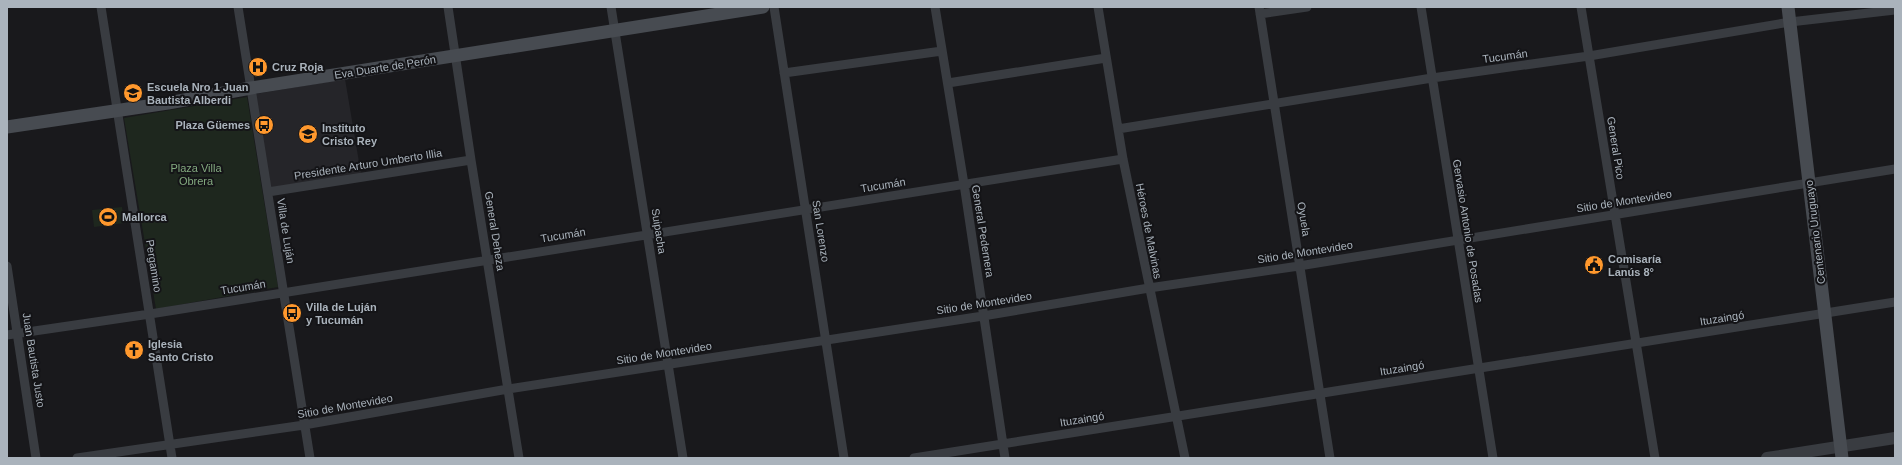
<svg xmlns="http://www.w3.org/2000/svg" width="1902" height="465" viewBox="0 0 1902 465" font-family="Arial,sans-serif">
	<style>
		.built { fill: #252529 }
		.green { fill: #1e271e }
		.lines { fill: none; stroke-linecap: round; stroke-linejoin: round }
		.minor { stroke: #393c41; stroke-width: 9 }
		.tertiary { stroke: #393c41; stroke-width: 12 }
		.secondary { stroke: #474b51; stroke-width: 13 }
		.labels { text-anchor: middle; stroke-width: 4; stroke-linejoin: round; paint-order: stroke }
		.street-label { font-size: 11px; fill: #aab3bc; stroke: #141417 }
		.poi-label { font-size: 11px; font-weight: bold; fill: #aab3bc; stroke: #141417; text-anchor: start }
		.park-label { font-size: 11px; fill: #83a97f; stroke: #141417 }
	</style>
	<rect width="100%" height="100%" fill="#19191c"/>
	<!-- built -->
	<path class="built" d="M345,79L361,174L270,188L255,94Z"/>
	<!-- green -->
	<path class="green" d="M247,97L278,287L156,309L124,118Z
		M122,207L124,223L94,227L92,210Z"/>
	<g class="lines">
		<!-- minor -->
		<path class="minor" d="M101,7L172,458
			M238,7L310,458
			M448,7L471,160L519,458
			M611,7L683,458
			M774,7L844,458
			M935,7L964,184L1005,458
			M1098,7L1123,159L1185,458
			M1259,7L1330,458
			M1421,7L1493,458
			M1581,7L1655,458
			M1260,14L1307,7
			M784,73L942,51
			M948,83L1106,58
			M1118,129L1432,78L1589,56L1790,22L1895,10
			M268,192L471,160
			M7,266L36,458
			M7,335L150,314L1123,159
			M77,458L304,425L508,389L983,316L1149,288L1299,266L1895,169
			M914,458L1895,302"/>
		<!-- tertiary -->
		<path class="tertiary" d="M1767,458L1895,438"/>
		<!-- secondary -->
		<path class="secondary" d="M1788,7L1842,458
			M7,127L168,103L251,88L763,7"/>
	</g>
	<!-- icons -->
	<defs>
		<symbol id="hospital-disc" viewBox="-11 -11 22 22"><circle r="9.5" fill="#ff982d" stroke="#141417"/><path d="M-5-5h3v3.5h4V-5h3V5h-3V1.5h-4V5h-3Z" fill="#111"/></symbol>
		<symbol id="school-disc" viewBox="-11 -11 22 22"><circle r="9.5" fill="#ff982d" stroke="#141417"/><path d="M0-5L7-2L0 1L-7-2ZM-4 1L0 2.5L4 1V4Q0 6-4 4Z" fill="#111"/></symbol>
		<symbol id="bus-disc" viewBox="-11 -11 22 22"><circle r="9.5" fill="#ff982d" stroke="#141417"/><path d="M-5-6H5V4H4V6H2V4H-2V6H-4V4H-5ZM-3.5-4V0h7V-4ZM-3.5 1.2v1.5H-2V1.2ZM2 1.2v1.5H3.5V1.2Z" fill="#111"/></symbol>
		<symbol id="stadium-disc" viewBox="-11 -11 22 22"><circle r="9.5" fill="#ff982d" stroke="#141417"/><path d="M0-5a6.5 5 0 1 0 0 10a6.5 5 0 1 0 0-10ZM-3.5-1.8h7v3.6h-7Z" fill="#111"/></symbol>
		<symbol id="civic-disc" viewBox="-11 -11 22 22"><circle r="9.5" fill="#ff982d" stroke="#141417"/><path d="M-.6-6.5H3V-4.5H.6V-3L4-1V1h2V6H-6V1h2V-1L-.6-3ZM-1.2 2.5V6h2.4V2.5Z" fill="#111"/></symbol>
		<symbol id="church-disc" viewBox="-11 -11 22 22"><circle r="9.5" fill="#ff982d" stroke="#141417"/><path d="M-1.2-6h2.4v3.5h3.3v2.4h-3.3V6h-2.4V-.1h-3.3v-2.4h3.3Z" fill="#111"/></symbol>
	</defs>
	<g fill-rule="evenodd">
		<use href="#hospital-disc" x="247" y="56" width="22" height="22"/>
		<use href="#school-disc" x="122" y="82" width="22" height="22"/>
		<use href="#bus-disc" x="253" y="114" width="22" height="22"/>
		<use href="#school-disc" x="297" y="123" width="22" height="22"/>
		<use href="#stadium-disc" x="97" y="206" width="22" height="22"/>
		<use href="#civic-disc" x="1583" y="254" width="22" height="22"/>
		<use href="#bus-disc" x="281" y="302" width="22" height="22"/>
		<use href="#church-disc" x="123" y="339" width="22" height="22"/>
	</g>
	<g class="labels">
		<!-- street labels -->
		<g class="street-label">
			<text transform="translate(1505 56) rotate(-8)" y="4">Tucumán</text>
			<text transform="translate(385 67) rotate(-9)" y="4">Eva Duarte de Perón</text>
			<text transform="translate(1616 148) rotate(81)" y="4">General Pico</text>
			<text transform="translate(368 164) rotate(-9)" y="4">Presidente Arturo Umberto Illia</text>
			<text transform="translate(883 185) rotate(-9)" y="4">Tucumán</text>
			<text transform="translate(1624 201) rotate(-9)" y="4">Sitio de Montevideo</text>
			<text transform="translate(1304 219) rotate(81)" y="4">Oyuela</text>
			<text transform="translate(286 231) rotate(81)" y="4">Villa de Luján</text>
			<text transform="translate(495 231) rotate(81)" y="4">General Deheza</text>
			<text transform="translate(659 231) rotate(81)" y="4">Suipacha</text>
			<text transform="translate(821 231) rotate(81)" y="4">San Lorenzo</text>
			<text transform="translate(983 231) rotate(81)" y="4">General Pedernera</text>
			<text transform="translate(1149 231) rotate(79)" y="4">Héroes de Malvinas</text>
			<text transform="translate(1468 231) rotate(81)" y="4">Gervasio Antonio de Posadas</text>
			<text transform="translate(1815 232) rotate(-97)" y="4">Centenario Uruguayo</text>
			<text transform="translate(563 235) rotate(-9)" y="4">Tucumán</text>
			<text transform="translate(1305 252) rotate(-9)" y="4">Sitio de Montevideo</text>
			<text transform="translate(154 266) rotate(81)" y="4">Pergamino</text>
			<text transform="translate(243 287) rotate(-9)" y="4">Tucumán</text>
			<text transform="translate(984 303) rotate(-9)" y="4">Sitio de Montevideo</text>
			<text transform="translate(1722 318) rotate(-9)" y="4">Ituzaingó</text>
			<text transform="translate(664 353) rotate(-9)" y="4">Sitio de Montevideo</text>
			<text transform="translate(34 360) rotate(81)" y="4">Juan Bautista Justo</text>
			<text transform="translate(1402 368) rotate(-9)" y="4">Ituzaingó</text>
			<text transform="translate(345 406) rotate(-10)" y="4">Sitio de Montevideo</text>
			<text transform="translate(1082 419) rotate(-9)" y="4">Ituzaingó</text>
		</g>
		<!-- poi labels -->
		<g class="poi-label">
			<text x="272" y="71">Cruz Roja</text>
			<text x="147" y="91">Escuela Nro 1 Juan<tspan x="147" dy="13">Bautista Alberdi</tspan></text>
			<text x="250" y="129" text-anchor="end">Plaza Güemes</text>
			<text x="322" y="132">Instituto<tspan x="322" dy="13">Cristo Rey</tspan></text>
			<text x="122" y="221">Mallorca</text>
			<text x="1608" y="263">Comisaría<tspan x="1608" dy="13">Lanús 8°</tspan></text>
			<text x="306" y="311">Villa de Luján<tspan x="306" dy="13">y Tucumán</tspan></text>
			<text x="148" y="348">Iglesia<tspan x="148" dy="13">Santo Cristo</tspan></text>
		</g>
		<!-- park labels -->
		<g class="park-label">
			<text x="196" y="172">Plaza Villa<tspan x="196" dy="13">Obrera</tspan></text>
		</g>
	</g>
	<!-- border -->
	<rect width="1902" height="465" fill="none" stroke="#aab3bc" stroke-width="16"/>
</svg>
